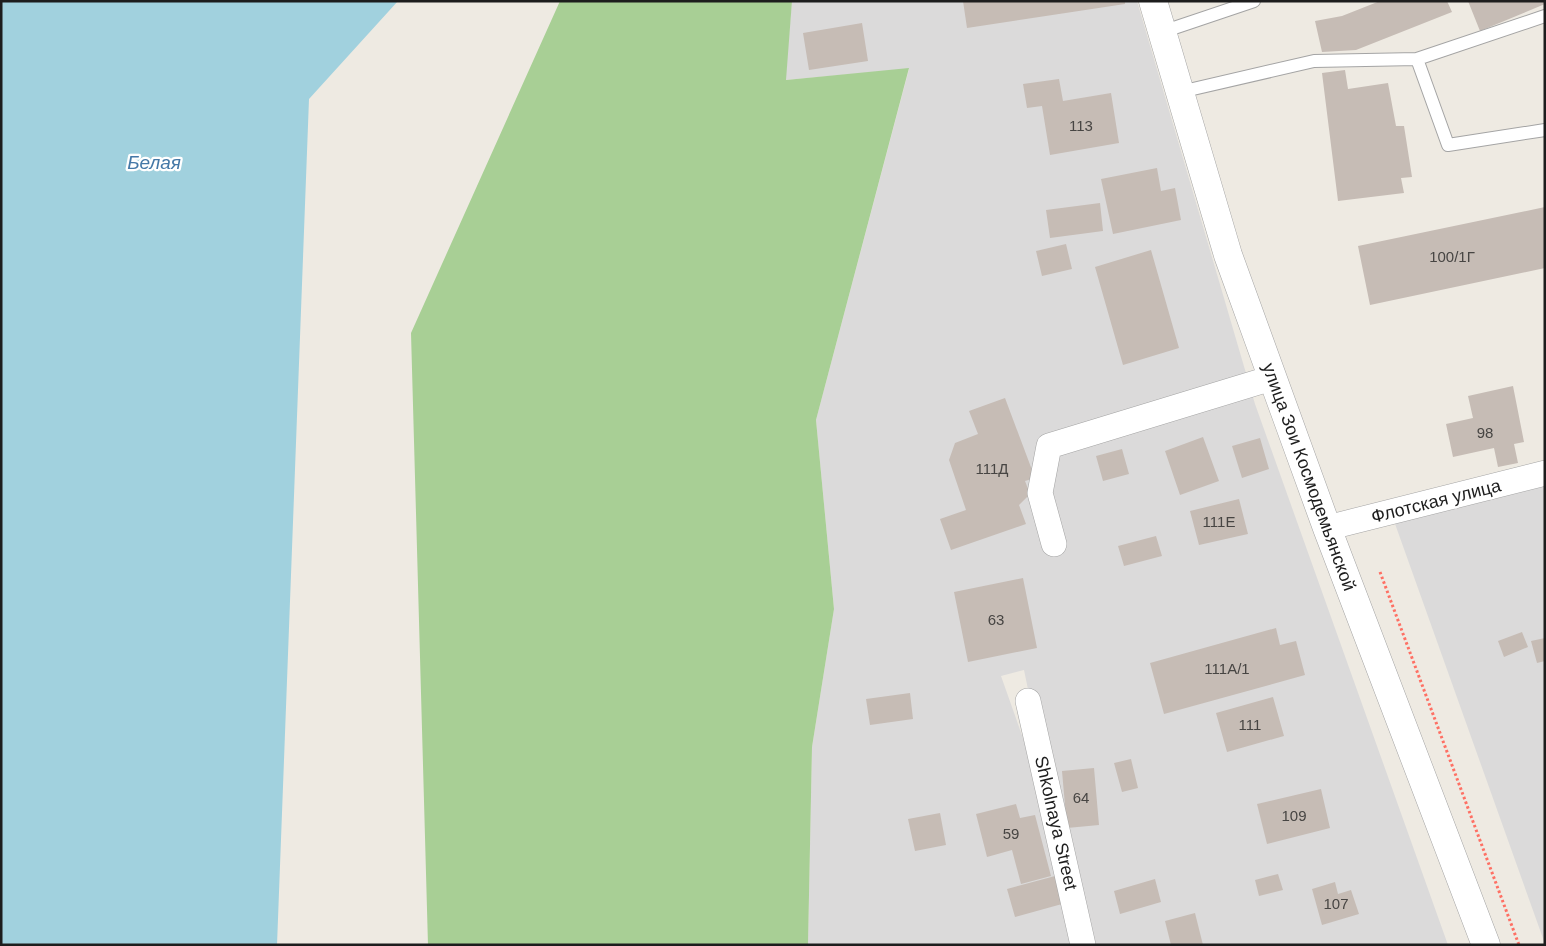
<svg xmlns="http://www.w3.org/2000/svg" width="1546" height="946" viewBox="0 0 1546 946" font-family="Helvetica,sans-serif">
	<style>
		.residential { fill: #dbdada }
		.forest { fill: #a8cf95 }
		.water { fill: #a1d1de }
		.building { fill: #c6bcb5 }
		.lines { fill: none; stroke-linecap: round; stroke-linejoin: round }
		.service-casing { stroke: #a4a4a4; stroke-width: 14 }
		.minor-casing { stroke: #a4a4a4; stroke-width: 26 }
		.tertiary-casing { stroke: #a4a4a4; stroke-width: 29 }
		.path { stroke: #fe7064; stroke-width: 3; stroke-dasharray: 2.5 2.5; stroke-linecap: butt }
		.service { stroke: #fff; stroke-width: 12 }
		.minor { stroke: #fff; stroke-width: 25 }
		.tertiary { stroke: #fff; stroke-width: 28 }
		.labels { text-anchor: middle; stroke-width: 4.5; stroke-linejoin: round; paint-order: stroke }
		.number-label { font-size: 15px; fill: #474543 }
		.street-label { font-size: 18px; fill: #1d1d1d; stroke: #fff }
		.water-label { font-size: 19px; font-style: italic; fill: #4478a7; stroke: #fff }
	</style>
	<rect width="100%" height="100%" fill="#eeeae2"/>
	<!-- residential -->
	<path class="residential" d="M792,1H1137L1255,404L1448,945H1081L1024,670L1001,676L1041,789L1075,945H808L812,747L834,609L816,420L909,69L785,80Z
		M1545,482V944L1394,521Z"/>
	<!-- forest -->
	<path class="forest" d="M560,1H792L786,80L909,68L816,420L834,609L812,747L808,945H428L411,333Z"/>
	<!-- water -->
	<path class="water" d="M1,1H398L309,99L277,945H1Z"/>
	<!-- building -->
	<path class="building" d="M963,1H1125V4L967,28Z
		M1380,1H1447L1452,12L1356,50L1322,52L1315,21L1342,16Z
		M1468,1H1545V4L1480,31Z
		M862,23L868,61L809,70L803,33Z
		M1345,70L1348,89L1388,83L1396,126H1404L1412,177L1401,178L1404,193L1338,201L1322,73Z
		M1059,79L1063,101L1111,93L1119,143L1050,155L1042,106L1027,108L1023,84Z
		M1157,168L1161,191L1175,188L1181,220L1113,234L1101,179Z
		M1100,203L1103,231L1050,238L1046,210Z
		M1545,207V268L1370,305L1358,246Z
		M1066,244L1072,269L1042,276L1036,251Z
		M1151,250L1179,348L1123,365L1095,267Z
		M1513,386L1524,442L1514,444L1518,463L1498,467L1494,448L1453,457L1446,424L1473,418L1468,396Z
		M1005,398L1035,478L1025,481L1030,494L1019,505L1026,524L951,550L940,519L966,510L949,460L955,443L978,434L969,411Z
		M1203,437L1219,481L1180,495L1165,451Z
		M1260,438L1269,469L1242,478L1232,446Z
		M1122,449L1129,474L1103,481L1096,456Z
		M1239,499L1248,534L1199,545L1190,511Z
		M1156,536L1162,556L1124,566L1118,546Z
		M1023,578L1037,648L968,662L954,592Z
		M1276,628L1280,645L1296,641L1305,675L1164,714L1150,663Z
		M1522,632L1528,647L1504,657L1498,641Z
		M1545,638V661L1537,663L1531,641Z
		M910,693L913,719L870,725L866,699Z
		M1273,697L1284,736L1227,752L1216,713Z
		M1131,759L1138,788L1122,792L1114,763Z
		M1094,768L1099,825L1067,828L1062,771Z
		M1321,789L1330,828L1267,844L1257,804Z
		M1016,804L1020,818L1035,815L1051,876L1021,884L1012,850L987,857L976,814Z
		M940,813L946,845L915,851L908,819Z
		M1278,874L1283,890L1259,896L1255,880Z
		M1055,876L1062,904L1015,917L1007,889Z
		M1155,879L1161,902L1120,914L1114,891Z
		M1335,882L1338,894L1351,890L1359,914L1322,925L1312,889Z
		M1195,913L1203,945H1171L1165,921Z"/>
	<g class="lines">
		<defs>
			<path id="service" d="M1162,32L1254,1
				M1417,59L1448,145L1545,130
				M1180,92L1314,61L1417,59L1545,16"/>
			<path id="minor" d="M1327,528L1545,473
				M1054,544L1040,493L1049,446L1272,378
				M1028,701L1083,945"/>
			<path id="tertiary" d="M1153,1L1228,255L1327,528L1486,945"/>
		</defs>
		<!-- service casing -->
		<use href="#service" class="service-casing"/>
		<!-- minor casing -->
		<use href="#minor" class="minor-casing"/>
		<!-- tertiary casing -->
		<use href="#tertiary" class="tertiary-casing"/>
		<!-- path -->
		<path class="path" d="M1380,572L1519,945"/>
		<!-- service -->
		<use href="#service" class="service"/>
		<!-- minor -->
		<use href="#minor" class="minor"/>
		<!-- tertiary -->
		<use href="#tertiary" class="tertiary"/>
	</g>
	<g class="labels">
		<!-- number labels -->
		<g class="number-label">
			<text x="1081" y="131">113</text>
			<text x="1452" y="262">100/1Г</text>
			<text x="1485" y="438">98</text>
			<text x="992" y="474">111Д</text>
			<text x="1219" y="527">111Е</text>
			<text x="996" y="625">63</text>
			<text x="1227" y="674">111А/1</text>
			<text x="1250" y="730">111</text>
			<text x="1081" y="803">64</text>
			<text x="1294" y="821">109</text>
			<text x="1011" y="839">59</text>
			<text x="1336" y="909">107</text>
		</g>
		<!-- street labels -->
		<g class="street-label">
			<text transform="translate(1309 477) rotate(70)" y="6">улица Зои Космодемьянской</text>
			<text transform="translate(1436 501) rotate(-14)" y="6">Флотская улица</text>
			<text transform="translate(1056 823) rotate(77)" y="6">Shkolnaya Street</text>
		</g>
		<!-- water labels -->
		<g class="water-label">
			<text x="154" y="169">Белая</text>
		</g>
	</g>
	<!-- border -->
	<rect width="1546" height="946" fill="none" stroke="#1d1d1d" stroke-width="5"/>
</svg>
